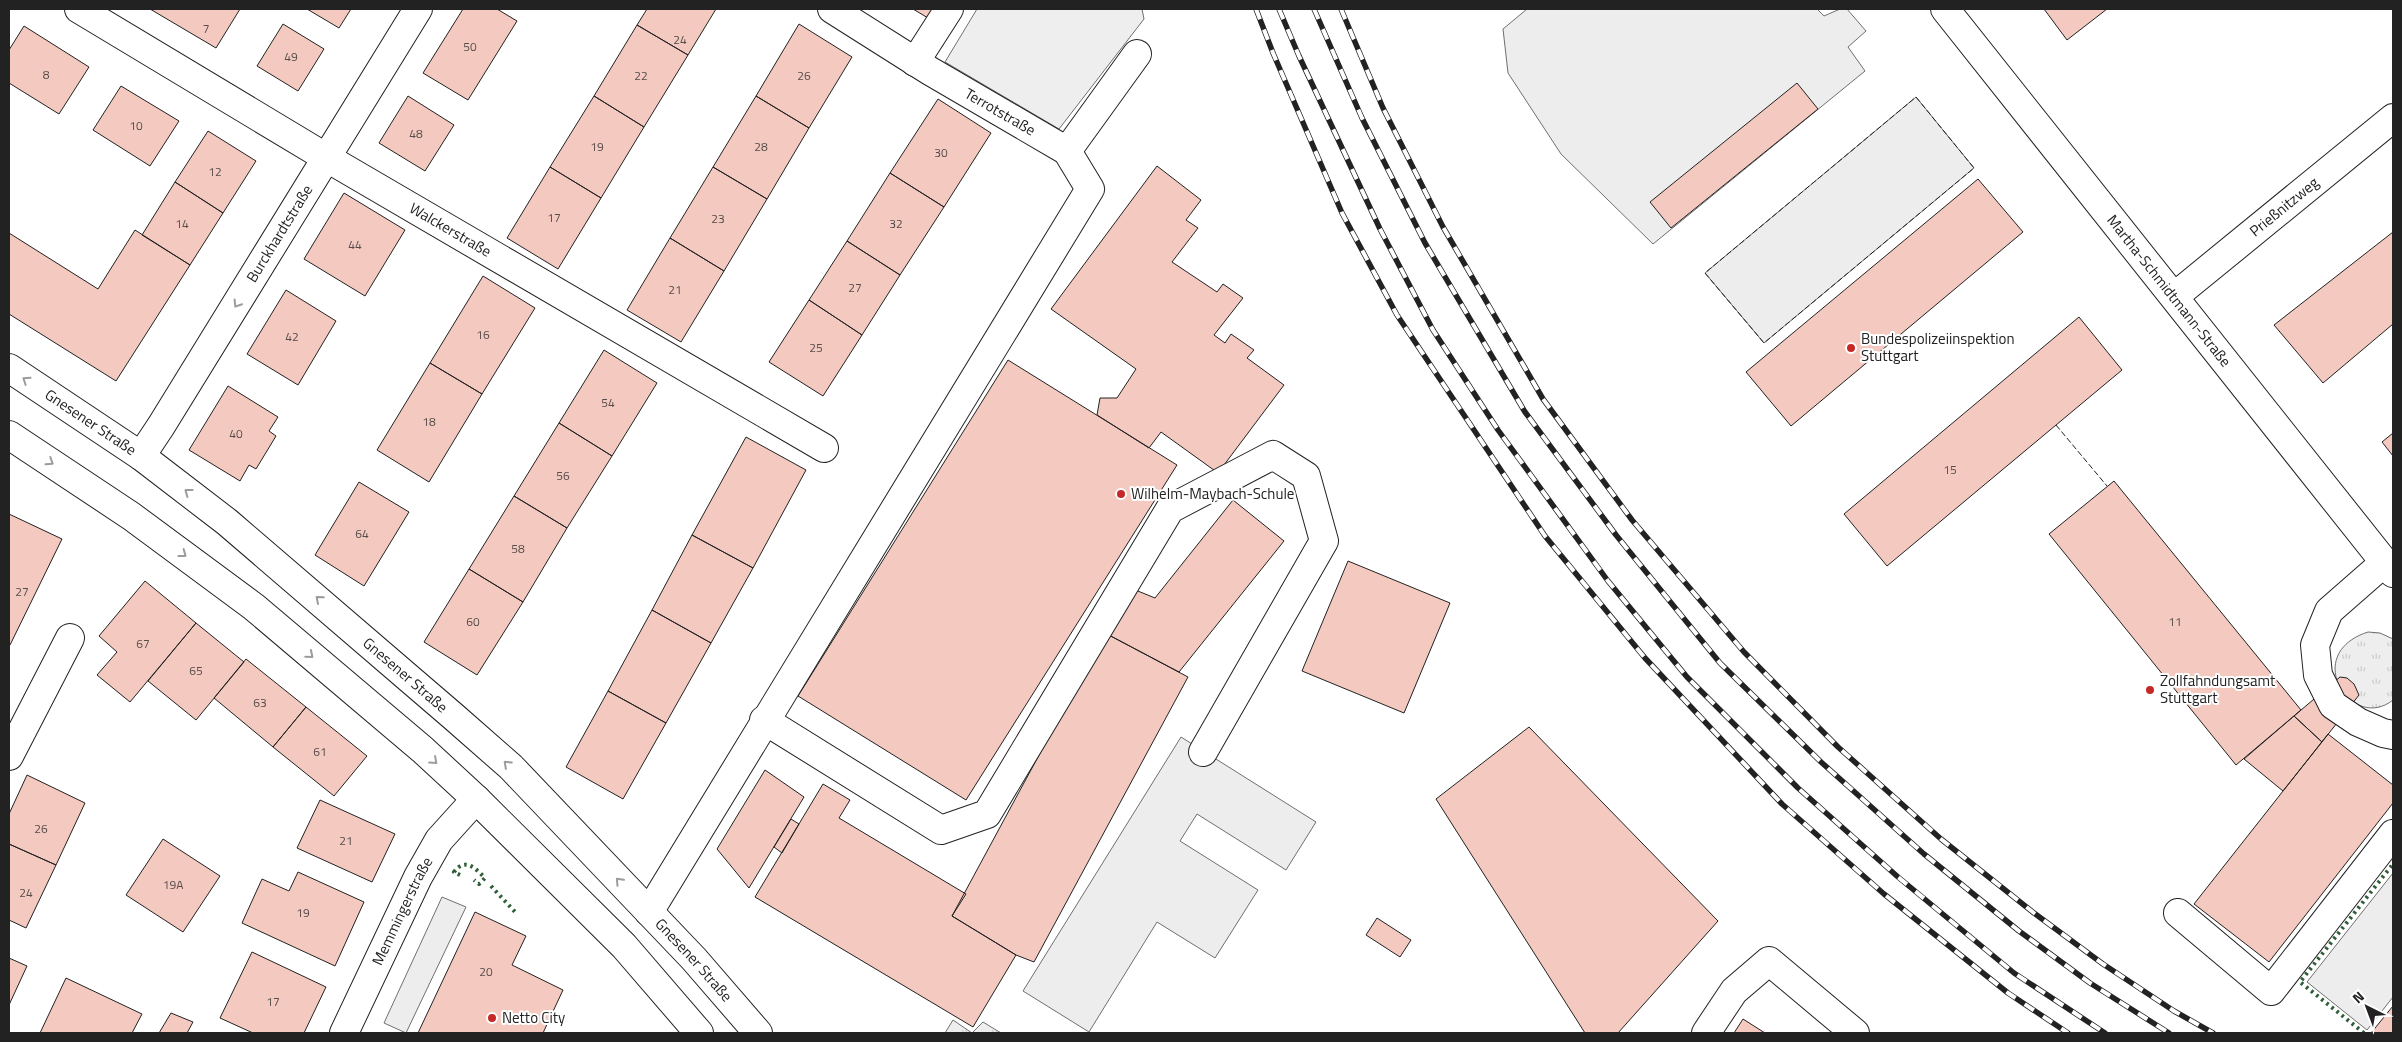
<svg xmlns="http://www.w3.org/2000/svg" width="2402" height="1042" viewBox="0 0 2402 1042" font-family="'Titillium Web',sans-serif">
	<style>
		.grass { fill: url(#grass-tufts); stroke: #6f6f6f }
		.garden { fill: #eee; stroke: #6f6f6f }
		.parking { fill: #ededed; stroke: #6f6f6f }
		.building { fill: #f3c9c0; stroke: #222 }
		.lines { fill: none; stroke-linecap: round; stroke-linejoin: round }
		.minor-casing { stroke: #222; stroke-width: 30 }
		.major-casing { stroke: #222; stroke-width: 30 }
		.minor { stroke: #fff; stroke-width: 28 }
		.major { stroke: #fff; stroke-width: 28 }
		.rail-casing { stroke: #222; stroke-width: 5.5 }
		.rail { stroke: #fff; stroke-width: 4; stroke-dasharray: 11; stroke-linecap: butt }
		.hedge { stroke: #2f5e38; stroke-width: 4; stroke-dasharray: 2.5 4; stroke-linecap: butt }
		.fence { stroke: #222; stroke-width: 1; stroke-dasharray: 6 2.5; stroke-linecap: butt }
		.oneway { stroke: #9c9c9c }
		.poi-dot { fill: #c62828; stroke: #fff; stroke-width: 2 }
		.labels { text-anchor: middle; stroke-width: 4; stroke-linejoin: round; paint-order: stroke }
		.number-label { font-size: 12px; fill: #564c4a }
		.street-label { font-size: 15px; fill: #222; stroke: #fff }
		.poi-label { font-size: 15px; fill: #222; stroke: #fff; text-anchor: start }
	</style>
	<defs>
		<pattern id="grass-tufts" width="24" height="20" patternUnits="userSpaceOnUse" patternTransform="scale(1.25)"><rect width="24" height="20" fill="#eee"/><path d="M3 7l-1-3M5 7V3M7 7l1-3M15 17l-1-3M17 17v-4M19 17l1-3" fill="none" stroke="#ccc"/></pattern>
	</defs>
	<rect width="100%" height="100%" fill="#fff"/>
	<!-- grass -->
	<path class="grass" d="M2368,632L2380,633L2393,639V700C2352,733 2300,654 2368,632Z
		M953,1020L972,1033L983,1022L1001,1033H945Z"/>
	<!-- garden -->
	<path class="garden" d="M977,9H1142L1144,19L1059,129L945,62Z"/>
	<!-- parking -->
	<path class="parking" d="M1527,9H1817L1824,16L1840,9H1847L1866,31L1848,47L1865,71L1653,244L1561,154L1508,73L1503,29Z
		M1916,97L1974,168L1764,343L1705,273Z
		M1181,737L1316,822L1286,870L1197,814L1180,841L1258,890L1215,958L1157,922L1089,1032L1023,991Z
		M2393,873V997L2367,1030L2307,982Z
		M442,897L466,907L406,1033L384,1023Z"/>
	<!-- building -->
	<path class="building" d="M150,9H240L216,48Z
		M307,9H351L339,28Z
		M463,9H497L517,21L468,100L423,73Z
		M647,9H716L688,55L637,25Z
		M913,9H934L928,18Z
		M2044,9H2107L2067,40Z
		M283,24L324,49L298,91L257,66Z
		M799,24L852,57L809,128L756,96Z
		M637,25L688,55L644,127L594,96Z
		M24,26L89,67L59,114L9,83V50Z
		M1797,83L1818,109L1671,228L1650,202Z
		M121,86L179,121L150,166L93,130Z
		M408,96L454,125L425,171L379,143Z
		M594,96L644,127L601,198L550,167Z
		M756,96L809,128L767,199L713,167Z
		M938,99L991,133L944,207L890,173Z
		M208,131L256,161L223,213L175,182Z
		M1157,166L1201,200L1186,220L1198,228L1172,262L1217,292L1223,284L1243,298L1214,335L1225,343L1231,334L1254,350L1247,358L1284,385L1218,473L1161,432L1149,448L1097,415L1100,398H1117L1136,369L1051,309Z
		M550,167L601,198L558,269L507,238Z
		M713,167L767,199L724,271L670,238Z
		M890,173L944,207L900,275L847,241Z
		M1978,179L2023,232L1791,426L1746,372Z
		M175,182L223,213L190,265L142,235Z
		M344,193L405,230L365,296L304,259Z
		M135,230L190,265L116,381L9,314V233L98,289Z
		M2393,232V324L2323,383L2274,325Z
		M670,238L724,271L681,342L627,310Z
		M847,241L900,275L862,335L809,300Z
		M483,276L535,308L482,394L430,363Z
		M286,290L336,321L298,385L247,354Z
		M809,300L862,335L823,396L769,362Z
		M2079,317L2122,370L1887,566L1844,514Z
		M604,350L657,383L612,456L559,423Z
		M1008,360L1177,465L966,800L798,696Z
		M430,363L482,394L429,482L377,450Z
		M228,386L278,417L269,431L276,436L256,469L249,465L240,481L189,450Z
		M559,423L612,456L567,528L514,496Z
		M2393,433V456L2382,442Z
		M746,437L806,470L753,568L692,535Z
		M2114,481L2301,710L2236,765L2049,534Z
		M359,482L409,512L364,586L315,555Z
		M514,496L567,528L523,602L469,569Z
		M1233,500L1284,541L1179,672L1105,633L1133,589L1155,598Z
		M9,514L62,539L10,645L9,644Z
		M692,535L753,568L711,643L652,610Z
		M1348,561L1450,603L1404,713L1302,671Z
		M469,569L523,602L477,675L424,642Z
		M145,581L196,623L130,702L97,675L117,652L99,636Z
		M652,610L711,643L666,723L608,691Z
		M196,623L244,662L196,720L148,681Z
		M1105,633L1188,677L1034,962L1016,955L952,916Z
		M246,659L306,707L273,747L214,698Z
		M2340,677L2347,678L2354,684L2359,695L2322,742L2294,716Z
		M608,691L666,723L623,799L566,767Z
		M306,707L367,756L334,796L273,747Z
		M2294,716L2322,742L2283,791L2244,759Z
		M1529,727L1718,921L1618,1033H1585L1436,799Z
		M2328,734L2393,785V803L2269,962L2194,904Z
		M765,770L804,797L749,888L717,849Z
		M27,775L85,803L56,865L9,844V814Z
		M823,784L850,800L839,818L966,894L952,916L1016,955L973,1027L755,897Z
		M320,800L395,834L372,882L297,848Z
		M791,819L799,824L782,853L774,847Z
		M163,839L220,876L183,932L126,895Z
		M9,844L56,865L26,928L9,920Z
		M298,872L364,902L335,966L242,923L262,879L289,891Z
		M475,912L526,936L512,965L563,990L543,1033H418Z
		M1377,918L1411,940L1400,957L1366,935Z
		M252,952L326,987L304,1033H253L220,1018Z
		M9,958L27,966L9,1005Z
		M66,978L142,1014L132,1033H40Z
		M2393,1006V1033H2371Z
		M171,1013L193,1022L187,1033H159Z
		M1743,1019L1765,1033H1734Z"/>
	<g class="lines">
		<defs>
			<g id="minor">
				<path id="s1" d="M79,9L327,158L824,448"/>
				<path id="s2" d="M1945,9L2393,573"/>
				<path d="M915,62L949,9"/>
				<path d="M1067,151L1137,54"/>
				<path id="s3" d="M2175,296L2393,118"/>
				<path id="s4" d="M141,456L161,426L418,9"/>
				<path d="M2385,562L2329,611L2315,645L2318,675L2333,705L2358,722L2383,733L2393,735"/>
				<path d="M764,720L941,830L987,814L1170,509L1273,455L1306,476L1324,541L1203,752"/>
				<path d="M9,756L70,638"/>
				<path d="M649,912L1090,189L1067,151L930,71L832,9"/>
				<path d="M2178,913L2271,991L2393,834"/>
				<path id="s5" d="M344,1033L418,877L439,840L476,799"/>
				<path d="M1706,1033L1734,991L1769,961L1855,1033"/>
			</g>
			<g id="major">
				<path id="s6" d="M9,368L141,456L227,522L454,717L511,767L694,959L758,1033"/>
				<path d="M9,435L131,516L254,607L423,750L476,799L624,946L699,1033"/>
			</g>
		</defs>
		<!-- minor casing -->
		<use href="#minor" class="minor-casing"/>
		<!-- major casing -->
		<use href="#major" class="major-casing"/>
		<!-- minor -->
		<use href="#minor" class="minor"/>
		<!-- major -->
		<use href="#major" class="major"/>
		<defs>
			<path id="rail" d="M1256,9L1273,53L1342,213L1397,315L1545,536L1645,658L1782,804L1884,894L2008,993L2068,1033
				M1279,9L1299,56L1380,229L1433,330L1498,430L1608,581L1687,677L1798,788L1898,877L2014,973L2105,1033
				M1314,9L1362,118L1425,243L1525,412L1616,535L1720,663L1821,762L1924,854L2019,931L2090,983L2169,1033
				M1341,9L1383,108L1443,227L1543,399L1632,520L1744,652L1838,747L1941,839L2034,913L2103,964L2174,1011L2213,1033"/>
		</defs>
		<!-- rail casing -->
		<use href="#rail" class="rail-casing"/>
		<!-- rail -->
		<use href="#rail" class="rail"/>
		<!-- hedge -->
		<path class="hedge" d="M460,875L454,872C465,857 475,868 485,878L479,884L474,880
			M491,886L517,914
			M2364,1033L2300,982L2393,864"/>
		<!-- fence -->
		<path class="fence" d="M1916,97L1974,168L1764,343L1705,273Z
			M2056,425L2107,486"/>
	</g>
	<!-- one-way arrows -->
	<defs><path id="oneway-chevron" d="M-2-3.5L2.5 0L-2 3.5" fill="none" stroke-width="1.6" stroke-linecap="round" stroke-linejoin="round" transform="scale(1.25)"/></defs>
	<g class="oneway">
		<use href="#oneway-chevron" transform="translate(237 304) rotate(122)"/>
		<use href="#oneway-chevron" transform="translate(26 380) rotate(-146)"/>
		<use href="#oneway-chevron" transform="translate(50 462) rotate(33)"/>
		<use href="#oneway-chevron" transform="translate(188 492) rotate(-143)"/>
		<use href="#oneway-chevron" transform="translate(183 554) rotate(37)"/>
		<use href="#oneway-chevron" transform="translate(319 599) rotate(-139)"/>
		<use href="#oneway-chevron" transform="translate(310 655) rotate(40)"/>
		<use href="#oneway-chevron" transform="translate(434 761) rotate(42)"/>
		<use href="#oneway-chevron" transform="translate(507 764) rotate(-137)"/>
		<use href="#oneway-chevron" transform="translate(619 881) rotate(-133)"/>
	</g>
	<!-- markers -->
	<g class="poi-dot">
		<circle cx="1851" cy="348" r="5"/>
		<circle cx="1121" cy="494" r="5"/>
		<circle cx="2150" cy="690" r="5"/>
		<circle cx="492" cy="1018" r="5"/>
	</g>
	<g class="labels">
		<!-- number labels -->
		<g class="number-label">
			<text x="206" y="33">7</text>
			<text x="680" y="44">24</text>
			<text x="470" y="51">50</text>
			<text x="291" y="61">49</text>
			<text x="46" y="79">8</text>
			<text x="641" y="80">22</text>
			<text x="804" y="80">26</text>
			<text x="136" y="130">10</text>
			<text x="416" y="138">48</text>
			<text x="597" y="151">19</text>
			<text x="761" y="151">28</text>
			<text x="941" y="157">30</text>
			<text x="215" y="176">12</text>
			<text x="554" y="222">17</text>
			<text x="718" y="223">23</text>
			<text x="182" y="228">14</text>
			<text x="896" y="228">32</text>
			<text x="355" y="249">44</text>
			<text x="855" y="292">27</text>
			<text x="675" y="294">21</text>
			<text x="483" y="339">16</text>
			<text x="292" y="341">42</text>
			<text x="816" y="352">25</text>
			<text x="608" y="407">54</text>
			<text x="429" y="426">18</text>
			<text x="236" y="438">40</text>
			<text x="1950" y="474">15</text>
			<text x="563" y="480">56</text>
			<text x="362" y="538">64</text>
			<text x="518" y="553">58</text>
			<text x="22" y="596">27</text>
			<text x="473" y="626">60</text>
			<text x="2175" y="626">11</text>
			<text x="143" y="648">67</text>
			<text x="196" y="675">65</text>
			<text x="260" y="707">63</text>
			<text x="320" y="756">61</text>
			<text x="41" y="833">26</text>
			<text x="346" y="845">21</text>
			<text x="173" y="889">19A</text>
			<text x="26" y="897">24</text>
			<text x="303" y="917">19</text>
			<text x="486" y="976">20</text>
			<text x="273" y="1006">17</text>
		</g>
		<!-- street labels -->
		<g class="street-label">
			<text transform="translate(1000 112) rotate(30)" y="5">Terrotstraße</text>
			<text dy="5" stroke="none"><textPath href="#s3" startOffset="141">Prießnitzweg</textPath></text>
			<text dy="5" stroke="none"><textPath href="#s1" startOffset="432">Walckerstraße</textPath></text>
			<text dy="5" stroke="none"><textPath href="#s4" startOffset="262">Burckhardtstraße</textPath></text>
			<text dy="5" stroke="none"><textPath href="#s2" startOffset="360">Martha-Schmidtmann-Straße</textPath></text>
			<text dy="5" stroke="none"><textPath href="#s6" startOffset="98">Gnesener Straße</textPath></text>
			<text dy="5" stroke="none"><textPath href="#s6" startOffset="502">Gnesener Straße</textPath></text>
			<text dy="5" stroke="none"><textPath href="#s5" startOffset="135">Memmingerstraße</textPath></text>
			<text dy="5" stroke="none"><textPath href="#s6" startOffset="908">Gnesener Straße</textPath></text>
		</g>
		<!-- poi labels -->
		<g class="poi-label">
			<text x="1861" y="344">Bundespolizeiinspektion<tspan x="1861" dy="17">Stuttgart</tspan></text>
			<text x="1131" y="499">Wilhelm-Maybach-Schule</text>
			<text x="2160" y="686">Zollfahndungsamt<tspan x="2160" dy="17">Stuttgart</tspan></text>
			<text x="502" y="1023">Netto City</text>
		</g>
	</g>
	<!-- border -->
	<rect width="2402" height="1042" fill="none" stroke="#222222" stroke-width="20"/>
	<!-- north arrow -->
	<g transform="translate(2367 1007) rotate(318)" stroke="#ffffff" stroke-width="4" paint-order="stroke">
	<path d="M0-4L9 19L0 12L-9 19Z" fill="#222222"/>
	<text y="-8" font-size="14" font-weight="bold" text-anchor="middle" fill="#222222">N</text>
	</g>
</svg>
